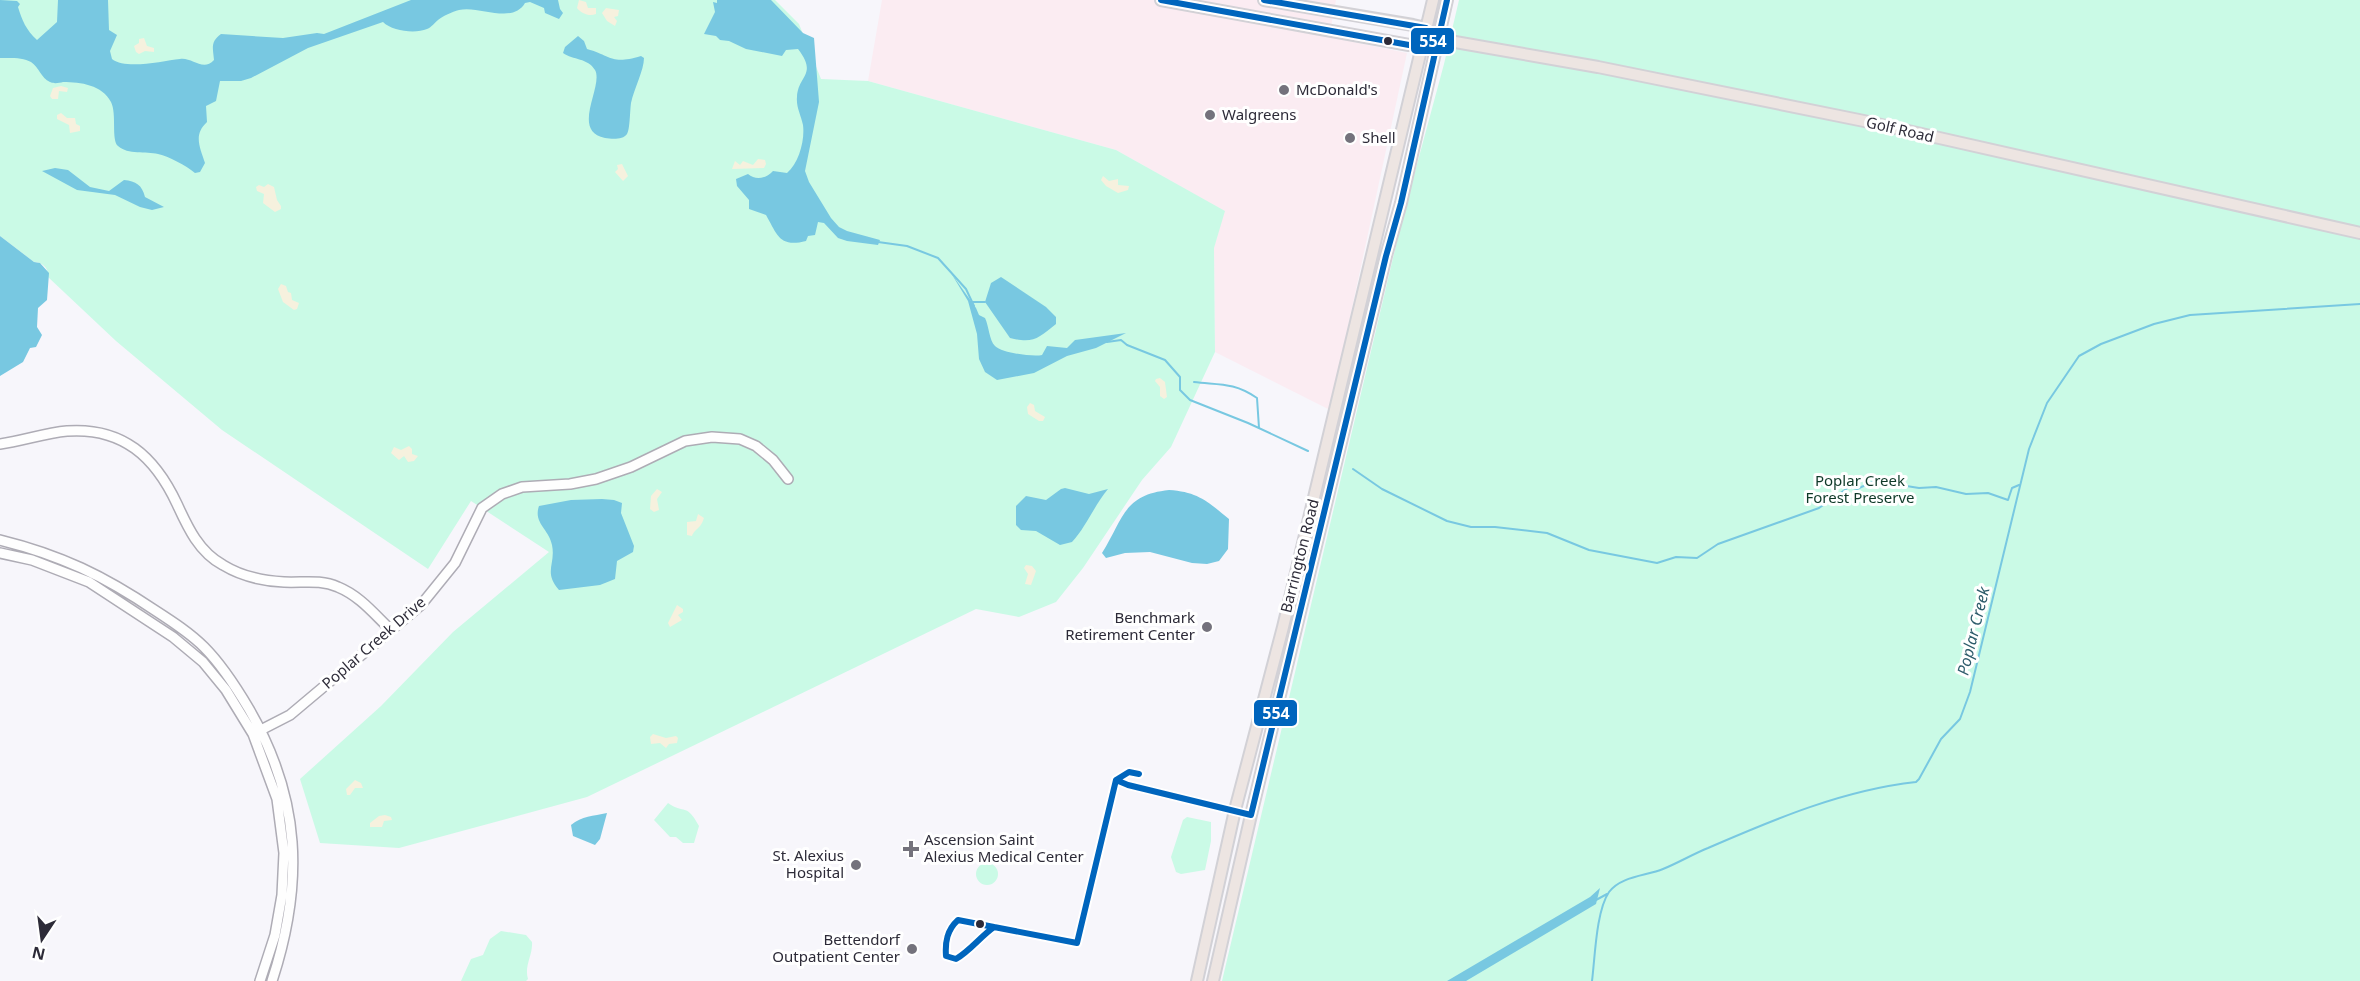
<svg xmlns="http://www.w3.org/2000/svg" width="2360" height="981" viewBox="0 0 2360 981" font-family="'Noto Sans',sans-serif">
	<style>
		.commercial { fill: #fbecf2 }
		.green { fill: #cafae6 }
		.sand { fill: #f6f1de }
		.water { fill: #78c8e1 }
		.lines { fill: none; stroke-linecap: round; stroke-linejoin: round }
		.stream { stroke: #78c8e1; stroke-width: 2 }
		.minor-casing { stroke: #aeacb5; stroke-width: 12 }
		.major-casing { stroke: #d2d1d6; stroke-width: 14 }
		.minor { stroke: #fefefe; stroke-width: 9 }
		.major { stroke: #ede5e2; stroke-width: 10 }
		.bus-1-casing { stroke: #fff; stroke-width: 10 }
		.bus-1 { stroke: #0065bd; stroke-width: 6 }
		.bus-dot { fill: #2d2b38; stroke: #fff; stroke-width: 2 }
		.poi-dot { fill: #74727c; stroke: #fff; stroke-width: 2 }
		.labels { text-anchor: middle; stroke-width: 6; stroke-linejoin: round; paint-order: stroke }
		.poi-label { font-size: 15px; fill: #2d2b38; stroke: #fff; text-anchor: start }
		.street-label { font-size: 15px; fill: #2d2b38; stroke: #fff }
		.park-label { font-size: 15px; fill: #0e3928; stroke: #fff }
		.water-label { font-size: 16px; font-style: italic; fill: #2d5c6b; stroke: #fff }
		.line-badge { stroke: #fff; stroke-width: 2 }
		.badge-label { font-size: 16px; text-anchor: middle; font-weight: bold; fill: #fff }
	</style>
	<rect width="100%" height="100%" fill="#f7f6fb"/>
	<!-- commercial -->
	<path class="commercial" d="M882,0H1336L1329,37L1407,53L1330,410L1215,352L1214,247L1224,211L1116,150L868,81Z"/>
	<!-- green -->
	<path class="green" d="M0,0H775L799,24L821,79L868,81L1116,150L1225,211L1214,248L1215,352L1171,447L1142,480L1083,568L1056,602L1019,617L976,609L587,797L399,848L320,843L300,779L381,706L453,632L549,552L471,501L428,569L222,430L116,341L48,277C49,268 42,262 34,262L0,236Z
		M1459,0H2360V981H1222L1402,220L1444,64Z
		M668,803C685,815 686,802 699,826L694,843H683L676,837H670L654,820Z
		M1187,817L1211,822V841L1205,870L1181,874L1176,872L1171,857L1183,820Z
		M976 874a11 11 0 1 1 22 0a11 11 0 1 1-22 0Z
		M501,931L526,935L532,942C533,955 524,966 528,979L526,981H461L471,959L483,955L490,939Z"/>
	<!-- sand -->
	<path class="sand" d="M579,0L586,2L588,8H596V14C589,17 581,13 577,8Z
		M606,8L619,10L618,16L614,17L617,21L615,26L607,21L602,13Z
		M144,38L147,46L154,48V52L145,51L139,54L136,52L134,46L139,43V39Z
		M61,86L68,88L67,92L59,91L58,99H52L50,96L53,88Z
		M61,113L67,118H75L76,124L80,126V131L70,133L69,125L57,119V115Z
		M758,159L765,160L766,164L764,168L732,169L735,161L740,165L743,161L753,165Z
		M622,164L628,176L623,181L615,172L618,169L617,165Z
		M1103,176L1109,181L1118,179V185L1129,186L1128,190L1118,193L1106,186L1101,180Z
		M268,184L274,187L277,200L281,206V209L275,212L263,203L264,194L257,191L256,187L259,185L264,187Z
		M281,284L286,286L288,292L291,293L292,300L299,303L297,309L294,310L283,302L278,289Z
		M1160,378L1165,382L1167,397L1164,399L1160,396V387L1155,381L1156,379Z
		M1030,403L1034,405L1035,411L1045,417L1043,421H1039L1028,414L1027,407Z
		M409,446L412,449V454L418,456L414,461L408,462L404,456L399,460L391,453L394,447L401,450Z
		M657,489L662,492L657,499L659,510L654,512L650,509L651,496Z
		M698,514L704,518C700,530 695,528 692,536L687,535V522L696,521Z
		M1026,565L1032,566L1036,571L1031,585L1025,584L1028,574L1024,568Z
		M677,605L683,609V612L678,615L682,620L670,627L668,623Z
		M653,734L666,738L676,736L678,738L677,743L669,744L666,748L660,743L651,744L650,737Z
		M355,780L361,783L363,788H355L350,795H347L346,789Z
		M385,815L391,817L392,820L384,821L382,827H370V823L379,816Z"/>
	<!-- water -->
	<path class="water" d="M0,0L17,1L20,4L18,7C22,20 26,30 37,40L57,22L58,0H108L109,30L117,35L110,51L112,59C126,70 162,61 180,59C192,57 203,72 214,60C213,48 210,42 221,34L283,38L317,33L324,34L411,0H558L560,9L563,13L559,19L545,13L544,8L530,2L525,3C512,25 479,5 459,10C452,12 443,16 438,20C434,23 432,27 427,29C415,34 392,31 383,22L308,48L251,78L241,81H220L216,101L206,106L207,122C193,135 200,147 205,163L200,172L195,173C185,165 170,157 158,154C146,151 128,155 118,146C111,140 117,114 111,102C102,85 81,82 63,82C59,83 54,84 50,82C41,78 39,67 31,62C23,57 9,58 0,58Z
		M717,0H771L803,33L814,38L819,102L805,171L809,182L831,218L839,227L847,231L880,240L878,245L847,241L838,238L824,223L818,222L815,235L808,236L806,241C779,248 777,234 766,215L749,209V200L737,186L736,179L748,174C756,181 767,178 773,171L787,173C799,163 805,140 803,125C801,115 796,107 797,97C798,75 818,75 798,49L786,50L782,56L746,49L729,41L720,40L716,36L704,34L715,12L713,2L717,3Z
		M578,36L584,41L587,49C612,56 611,65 641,56L644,58C644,70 634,89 631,103C630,110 630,130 627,134C623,140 612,139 605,138C570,131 604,86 595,70C588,58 573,60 563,53L565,47Z
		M55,168L68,170L90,187L109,191L124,180C136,181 142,185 145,197L164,207L152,210L140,207L115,195L77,190L42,171Z
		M0,236L34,262L40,263L49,273L47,300L38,308L37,327L42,335L36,347L30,348L23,362L0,376Z
		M951,273L976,308L979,315L985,318C989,326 989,340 995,346C1002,353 1033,357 1042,355L1047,346L1067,348L1075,340L1126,333L1096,348L1067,356L1034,373L997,380L985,372L979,359L977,334L968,301Z
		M1001,277L1046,307L1056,317V324C1038,338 1034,344 1010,338L985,302L991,283Z
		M1065,488L1089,494L1108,489C1094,506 1086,527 1072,542L1060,545L1036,531L1021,530L1016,525V506L1026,496L1046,500L1061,489Z
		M1169,490C1198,492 1207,501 1229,519L1228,549L1219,561L1207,564L1192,563L1150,552L1125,553L1106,558L1102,553C1124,518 1123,495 1169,490Z
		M602,499L614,500L622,503L621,513L634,546L633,552L617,561L615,579L600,585L559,590C543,572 556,564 552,545C549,529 533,523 539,506L571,500Z
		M607,813L600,839L595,845L573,836L571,825C582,816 593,816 607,813Z
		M1600,888L1596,904L1466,981H1447L1590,897Z"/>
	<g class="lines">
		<!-- stream -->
		<path class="stream" d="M878,242L907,246L938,258L966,289L974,306
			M973,302H985
			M1107,342L1121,340L1127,345L1165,360L1180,377V390L1190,400L1248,423L1308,451
			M1194,382C1219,385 1234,382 1257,398L1259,428
			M1353,469L1382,489L1447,521L1471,527H1495L1547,533L1589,550L1657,563L1676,557L1697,558L1718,544L1819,508L1849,487L1857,489L1881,478L1894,484L1919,488L1936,487L1966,494L1988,493L2008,500L2012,488L2019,485
			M1596,900L1607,894
			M1592,981C1595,958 1596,911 1609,892C1621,876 1646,876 1663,869C1678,863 1693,854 1708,848C1775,819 1843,790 1916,782L1919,779L1941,739L1960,719L1970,692L2029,449L2047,403L2079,356L2101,344L2154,324L2190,315L2360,304"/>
		<defs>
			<path id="minor" d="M0,444C22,441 45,433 67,431C123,427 155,457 177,504C188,528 199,552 223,565C241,576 263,581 284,582C303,583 320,579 338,587C360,596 374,614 391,630
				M0,540C61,555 104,576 156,611C173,622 190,633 204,647C222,665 236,687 249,709C301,799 304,883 272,981
				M0,553L32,560L89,582L173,637L203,662L226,690L253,734L277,799L284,853L282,895L275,935L260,981
				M253,734L290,715L421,605L455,563L482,508L502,494L522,487L570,484L596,479L631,467L685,441L712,437L740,439L756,446L773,460L788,479"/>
			<path id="major" d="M1161,0L1409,45L1426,43
				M1264,0L1413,25L1426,28L1431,32
				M1438,39L1598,67L1864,121L2360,233
				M1197,981L1235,810L1283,627L1433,0
				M1213,981L1251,815L1386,256L1401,203L1447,0"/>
		</defs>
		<!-- minor casing -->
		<use href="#minor" class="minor-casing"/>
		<!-- major casing -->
		<use href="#major" class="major-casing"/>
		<!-- minor -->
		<use href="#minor" class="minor"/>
		<!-- major -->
		<use href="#major" class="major"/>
		<defs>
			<path id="bus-1" d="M1161,0L1409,45H1422L1438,39L1426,28L1264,0
				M1116,780L1128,785L1251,815L1386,256L1401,203L1447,0
				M958,920L994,927C980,937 971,950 956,959L946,956C945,942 947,930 958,920Z
				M994,927L1077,943L1116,780L1129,772L1139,774"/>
		</defs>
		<!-- bus-1 casing -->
		<use href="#bus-1" class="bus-1-casing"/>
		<!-- bus-1 -->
		<use href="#bus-1" class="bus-1"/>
	</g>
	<!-- markers -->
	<g class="bus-dot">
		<circle cx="1388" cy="41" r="5"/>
		<circle cx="980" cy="924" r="5"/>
	</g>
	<g class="poi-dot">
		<circle cx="1284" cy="90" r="6"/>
		<circle cx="1210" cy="115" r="6"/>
		<circle cx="1350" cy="138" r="6"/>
		<circle cx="1207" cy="627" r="6"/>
		<path d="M908 840h6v6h6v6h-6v6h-6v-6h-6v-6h6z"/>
		<circle cx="856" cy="865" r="6"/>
		<circle cx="912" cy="949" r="6"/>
	</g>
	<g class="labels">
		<!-- poi labels -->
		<g class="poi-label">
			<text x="1296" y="95">McDonald's</text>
			<text x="1222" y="120">Walgreens</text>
			<text x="1362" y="143">Shell</text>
			<text x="1195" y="623" text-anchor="end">Benchmark<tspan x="1195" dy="17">Retirement Center</tspan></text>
			<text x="924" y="845">Ascension Saint<tspan x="924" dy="17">Alexius Medical Center</tspan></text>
			<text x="844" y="861" text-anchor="end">St. Alexius<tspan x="844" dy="17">Hospital</tspan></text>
			<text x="900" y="945" text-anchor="end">Bettendorf<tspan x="900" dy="17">Outpatient Center</tspan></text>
		</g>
		<!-- street labels -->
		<g class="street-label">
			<text transform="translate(1900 130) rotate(13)" y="5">Golf Road</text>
			<text transform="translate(1300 556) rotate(-76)" y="5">Barrington Road</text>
			<text transform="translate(374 643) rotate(-41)" y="5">Poplar Creek Drive</text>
		</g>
		<!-- park labels -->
		<g class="park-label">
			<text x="1860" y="486">Poplar Creek<tspan x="1860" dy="17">Forest Preserve</tspan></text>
		</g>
		<!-- water labels -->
		<g class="water-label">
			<text transform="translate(1973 631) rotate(-76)" y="6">Poplar Creek</text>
		</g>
	</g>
	<g class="line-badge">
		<rect x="1410" y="27" width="45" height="28" rx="6" fill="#0065bd"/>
		<rect x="1253" y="699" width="45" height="28" rx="6" fill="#0065bd"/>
	</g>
	<g class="badge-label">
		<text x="1433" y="47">554</text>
		<text x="1276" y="719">554</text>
	</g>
	<!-- north arrow -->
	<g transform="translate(42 939) rotate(193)" stroke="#ffffff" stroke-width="4.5" paint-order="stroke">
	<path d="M0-4.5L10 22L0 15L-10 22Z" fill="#2d2b38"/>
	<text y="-9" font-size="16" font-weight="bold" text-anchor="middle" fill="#2d2b38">N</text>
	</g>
</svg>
